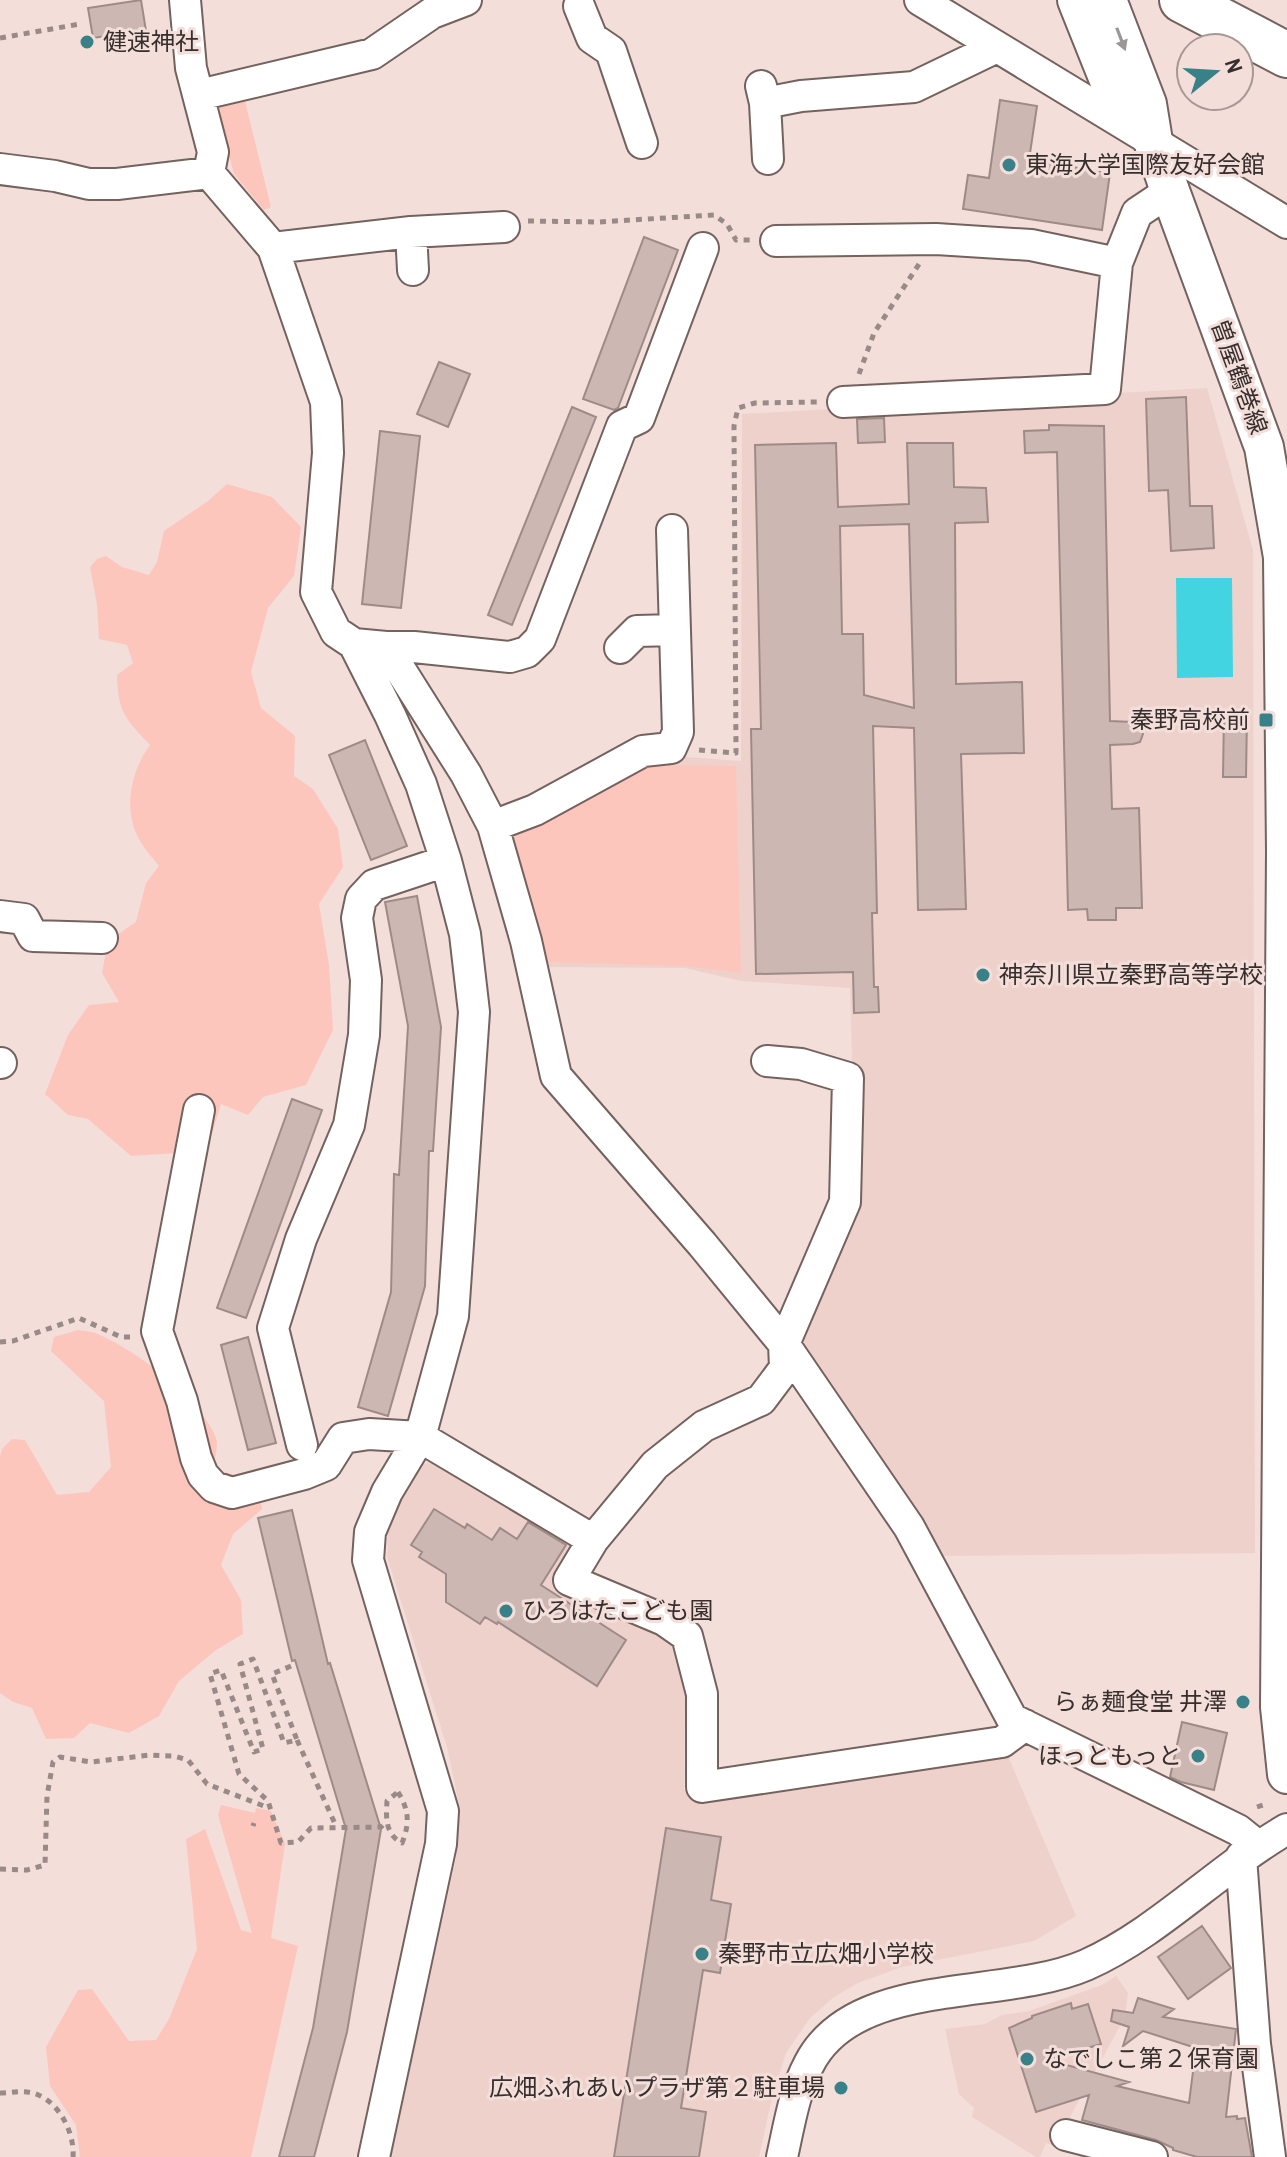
<svg xmlns="http://www.w3.org/2000/svg" width="1287" height="2157" viewBox="0 0 1287 2157" font-family="'Archivo Narrow','Noto Sans JP',sans-serif">
	<style>
		.built { fill: #efd1cb }
		.green { fill: #fdc6bc }
		.water { fill: #42d4e1 }
		.building { fill: #ccb7b3; stroke: #9e8b87; stroke-width: 2; fill-rule: evenodd }
		.lines { fill: none; stroke-linecap: round; stroke-linejoin: round }
		.minor-casing { stroke: #74625e; stroke-width: 34 }
		.major-casing { stroke: #74625e; stroke-width: 42 }
		.highway-casing { stroke: #74625e; stroke-width: 48 }
		.path { stroke: #998a87; stroke-width: 5; stroke-dasharray: 6 6; stroke-linecap: butt }
		.minor { stroke: #fff; stroke-width: 30 }
		.major { stroke: #fff; stroke-width: 38 }
		.highway { stroke: #fff; stroke-width: 44 }
		.oneway { fill: #9b9796 }
		.poi-dot { fill: #398188; stroke: #f3deda; stroke-width: 3 }
		.labels { text-anchor: middle; stroke-width: 6; stroke-linejoin: round; paint-order: stroke }
		.poi-label { font-size: 24px; fill: #372f2d; stroke: #f3deda; text-anchor: start }
		.street-label { font-size: 24px; fill: #372f2d; stroke: #f3deda }
	</style>
	<rect width="100%" height="100%" fill="#f3deda"/>
	<!-- built -->
	<path class="built" d="M1207,388L1253,550L1255,1553L937,1556L795,1343L856,1199L850,988L741,981L685,968L542,967L507,832L673,756L741,761L742,414Z
		M434,1461L579,1544L556,1582L651,1631L671,1645L685,1695L684,1790L1002,1742L1076,1916L1034,1941L902,1967L858,1983L834,1997L810,2018L786,2053L772,2098L759,2157H391L456,1858L460,1809L447,1747L387,1557L388,1531L399,1501L420,1465Z
		M1116,1976L1128,1993L1125,2017L1054,2146L1046,2143L1040,2157H1036L972,2117L974,2108L959,2094L945,2029L985,2024L1002,2015L1029,2011L1102,1985Z"/>
	<!-- green -->
	<path class="green" d="M243,93L271,207L264,210L234,174L214,101Z
		M227,484L272,497L301,527L294,576L268,608L251,672L261,708L295,736L294,776L313,789L338,829L343,867L319,904L329,965L333,1030L306,1085L263,1097L248,1115L221,1104L212,1134L177,1153L131,1156L88,1119L68,1115L45,1094L68,1035L89,1005L119,1002L102,973L108,941L136,922L146,883L159,866C153,858 145,850 140,841C122,810 131,771 150,745C125,718 118,713 117,675L133,663L127,645L99,639L97,605L90,567L97,559L106,556L122,567L149,575L157,562L164,531L208,501Z
		M645,765L736,766L741,973L684,966L547,962L513,832Z
		M78,1330C86,1331 95,1332 102,1336C138,1352 203,1401 216,1438C219,1447 214,1459 213,1469C239,1476 259,1478 262,1509L233,1534L221,1565L241,1600L243,1634L216,1650L179,1681L159,1716L129,1733L90,1723L74,1738L46,1739L32,1708L13,1702L0,1693V1456L2,1449L12,1439L25,1440L57,1495L89,1492L111,1467L104,1401L51,1351L54,1337Z
		M221,1805L255,1813L256,1808L271,1811L285,1844L271,1938L298,1946L251,2157H80L76,2125L50,2086L46,2047L78,1990L92,1989L129,2041L156,2040L169,2019L197,1949L186,1839L205,1829L241,1930L252,1933L218,1815Z"/>
	<!-- water -->
	<path class="water" d="M1176,578H1232L1233,677L1177,678Z"/>
	<!-- building -->
	<path class="building" d="M141,0L146,31L93,38L88,8Z
		M1000,100L1037,106L1029,160L1110,173L1102,230L963,209L968,175L989,178Z
		M644,237L678,250L618,408L614,410L583,399Z
		M439,362L470,374L448,427L417,414Z
		M1186,397L1190,506H1212L1214,548L1171,551L1168,490L1149,491L1146,399Z
		M572,407L596,417L512,625L488,615Z
		M884,418L885,442L858,443L857,419Z
		M1049,425L1104,426L1110,721L1133,722L1141,726L1143,734L1140,742L1133,744L1110,745L1112,809L1139,808L1142,908H1116V920H1088L1087,909L1068,910L1057,452L1025,453L1024,431L1049,430Z
		M380,431L420,436L401,608L362,604Z
		M836,443L838,507L909,504L907,443H953L954,487L986,488L988,522L955,523L956,684L1022,682L1024,753L961,754L966,909L918,910L914,728L873,726L877,913H872L874,987H878L879,1012L854,1013L853,972L756,974L751,729H761L755,445ZM909,524L914,708L864,695L863,634H842L840,526Z
		M1224,715H1247L1246,777H1223Z
		M365,740L407,846L371,860L329,755Z
		M417,896L441,1027L433,1151H429L425,1286L388,1416L358,1407L391,1292L394,1174L399,1175L408,1026L385,902Z
		M292,1099L322,1110L246,1318L217,1308Z
		M248,1337L276,1443L248,1450L221,1345Z
		M434,1509L465,1528L467,1524L492,1540L500,1528L517,1539L528,1522L566,1545L541,1585L626,1640L597,1686L498,1622L497,1624L485,1617L480,1624L446,1602V1574L419,1557L422,1552L411,1545Z
		M292,1510L328,1664L330,1663L381,1829L347,2032L314,2157H279L313,2028L346,1829L295,1660L292,1661L258,1518Z
		M1182,1722L1227,1733L1214,1790L1181,1782L1170,1777Z
		M666,1828L721,1837L711,1900L731,1904L720,1973L703,1970L681,2108L706,2112L699,2157H614Z
		M1202,1926L1231,1968L1188,1999L1158,1957Z
		M1138,1998L1174,2009L1163,2017L1236,2029L1226,2117L1237,2116V2119L1245,2118L1252,2157H1197L1173,2150V2148L1156,2140L1082,2120L1089,2095L1036,2112L1009,2028L1032,2018V2016L1071,2003L1072,2009L1088,2004L1101,2044L1048,2060L1129,2082L1117,2086L1189,2103L1196,2048L1143,2031L1123,2046L1129,2027L1111,2021L1113,2010L1133,2013Z"/>
	<g class="lines">
		<defs>
			<path id="minor" d="M185,0L191,68L213,152L209,173L273,248L326,402L328,453L316,592L336,632L354,644L386,647L466,774L493,826L526,941L556,1076L702,1244L784,1344L909,1527L1012,1719L1238,1830L1258,1846
				M920,0L1287,223
				M579,6L592,38L611,51L642,143
				M761,86L765,103L768,159
				M199,95L372,54L432,13L466,0
				M765,103L801,96L914,87L995,48
				M0,169L55,176L89,184H117L209,173
				M411,232L413,270
				M776,241L936,239L1031,245L1117,263
				M273,248L411,232L504,227
				M843,402L1105,389L1117,263L1137,213L1170,191
				M354,644L390,715L421,784L446,861L465,934L474,1012L453,1316L420,1437L387,1492L370,1532L368,1560L443,1811L441,1844L374,2157
				M386,647H414L510,657L527,652L540,639L622,426L639,418L703,248
				M620,648L637,631L675,630
				M493,826L535,810L643,751L671,748L678,732L672,530
				M0,916L24,919L33,936L102,938
				M767,1061L801,1064L848,1078L845,1202L784,1344L785,1368L761,1400L704,1426L655,1465L593,1540L569,1580L664,1620L687,1636L702,1694V1787L1002,1742L1025,1725
				M0,1063H1
				M199,1110L157,1331L182,1401L196,1458L203,1475L214,1487L232,1493L304,1474L326,1465L343,1438L369,1434L420,1437L593,1540
				M302,1445L273,1328L301,1239L349,1125L364,1035L366,980L357,918L361,899L374,885L446,861
				M1241,1857L1255,2044L1270,2157
				M1066,2135L1152,2157
				M782,2157C789,2126 794,2092 809,2064C854,1975 1003,2001 1086,1965C1158,1933 1218,1869 1287,1829"/>
			<path id="major" d="M1077,0L1117,100L1131,115
				M1107,0L1147,104L1153,141L1170,191L1264,447L1283,557L1286,851L1280,1707L1287,1774"/>
			<path id="highway" d="M1182,0L1287,55"/>
		</defs>
		<!-- minor casing -->
		<use href="#minor" class="minor-casing"/>
		<!-- major casing -->
		<use href="#major" class="major-casing"/>
		<!-- highway casing -->
		<use href="#highway" class="highway-casing"/>
		<!-- path -->
		<path class="path" d="M0,38L80,24
			M528,221L598,222L714,215L727,224L736,240H750
			M859,374L874,333L919,264
			M699,750L736,753L734,426L738,408L755,403L817,402
			M0,1342L13,1341L79,1318L121,1337H131
			M291,1666L272,1674L297,1740L284,1743L253,1659L240,1664L263,1749L254,1752L221,1670L210,1674L239,1774L268,1801L281,1843L298,1842L311,1828L381,1827L386,1822
			M297,1740L336,1826
			M398,1792C409,1810 410,1823 402,1843C385,1834 386,1818 387,1801Z
			M1257,1807L1266,1804
			M253,1826L254,1823
			M0,1869L27,1870L45,1865L47,1796L53,1762L60,1757L91,1762L150,1755L174,1756L188,1760L207,1784L269,1808
			M0,2093C9,2093 18,2091 27,2092C56,2095 75,2131 73,2157"/>
		<!-- minor -->
		<use href="#minor" class="minor"/>
		<!-- major -->
		<use href="#major" class="major"/>
		<!-- highway -->
		<use href="#highway" class="highway"/>
	</g>
	<!-- one-way arrows -->
	<defs><path id="oneway-solid" d="M-6-.8H1V-3.2L6.5 0L1 3.2V.8H-6Z" transform="scale(2)"/></defs>
	<use class="oneway" href="#oneway-solid" transform="translate(1121 39) rotate(69)"/>
	<!-- markers -->
	<g class="poi-dot">
		<circle cx="87" cy="42" r="8"/>
		<circle cx="1009" cy="165" r="8"/>
		<rect x="1258" y="712" width="16" height="16" rx="4"/>
		<circle cx="983" cy="975" r="8"/>
		<circle cx="506" cy="1611" r="8"/>
		<circle cx="1243" cy="1702" r="8"/>
		<circle cx="1198" cy="1756" r="8"/>
		<circle cx="702" cy="1954" r="8"/>
		<circle cx="1027" cy="2059" r="8"/>
		<circle cx="841" cy="2088" r="8"/>
	</g>
	<g class="labels">
		<!-- poi labels -->
		<g class="poi-label">
			<text x="103" y="50">健速神社</text>
			<text x="1025" y="173">東海大学国際友好会館</text>
			<text x="1250" y="728" text-anchor="end">秦野高校前</text>
			<text x="999" y="983">神奈川県立秦野高等学校</text>
			<text x="522" y="1619">ひろはたこども園</text>
			<text x="1227" y="1710" text-anchor="end">らぁ麺食堂 井澤</text>
			<text x="1182" y="1764" text-anchor="end">ほっともっと</text>
			<text x="718" y="1962">秦野市立広畑小学校</text>
			<text x="1043" y="2067">なでしこ第２保育園</text>
			<text x="825" y="2096" text-anchor="end">広畑ふれあいプラザ第２駐車場</text>
		</g>
		<!-- street labels -->
		<g class="street-label">
			<text transform="translate(1239 377) rotate(70)" y="8">曽屋鶴巻線</text>
		</g>
	</g>
	<!-- north arrow -->
	<g transform="translate(1215 72) rotate(72)"><circle r="38" fill="#f3deda" stroke="#a89895" stroke-width="2"/>
	<path d="M0-6L14 30L0 20L-14 30Z" fill="#398188"/>
	<text y="-12" font-size="22" font-weight="bold" text-anchor="middle" fill="#372f2d">N</text>
	</g>
</svg>
